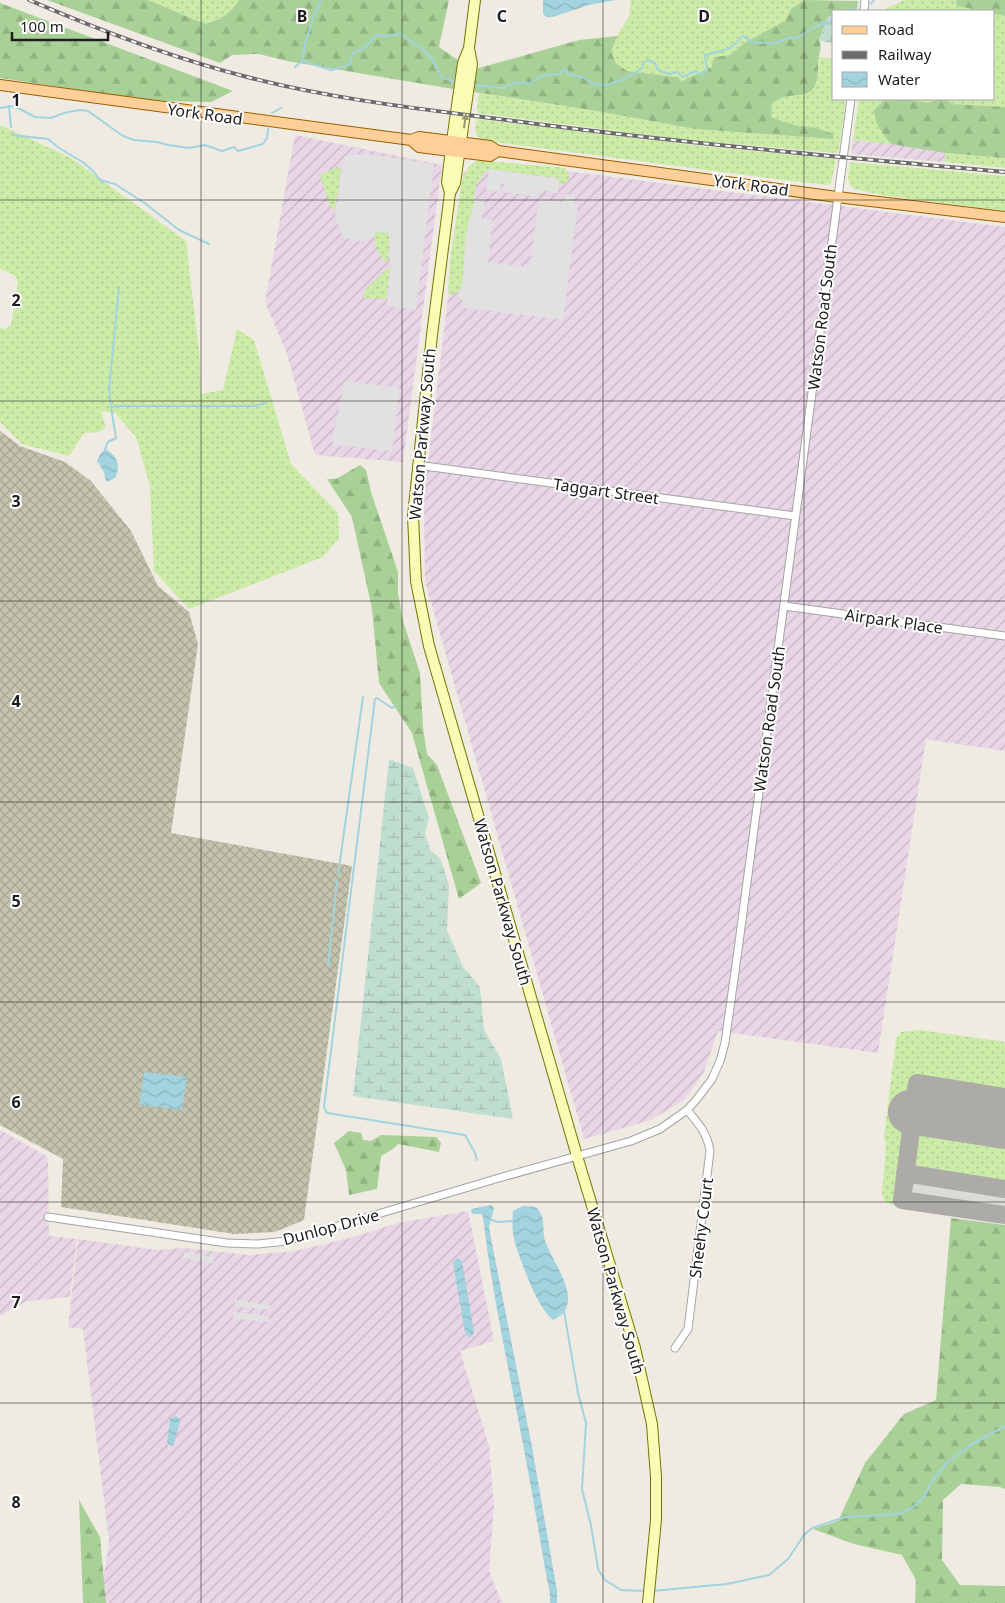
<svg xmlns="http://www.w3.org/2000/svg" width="1005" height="1603" viewBox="0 0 1005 1603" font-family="'Noto Sans',sans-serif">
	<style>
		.industrial { fill: url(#industrial-furrows) }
		.airport { fill: #dddbd5 }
		.construction { fill: url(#construction-cross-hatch) }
		.grass { fill: url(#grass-dots) }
		.forest { fill: url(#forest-firs) }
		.wetland { fill: url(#wetland-marsh) }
		.parking { fill: #e1e1e1 }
		.water { fill: url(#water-waves) }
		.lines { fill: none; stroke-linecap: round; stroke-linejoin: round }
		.stream { stroke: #a2d3de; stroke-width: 2 }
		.taxiway { stroke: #adaba7; stroke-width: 18 }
		.runway { stroke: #adaba7; stroke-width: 44 }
		.minor-casing { stroke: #a4a4a4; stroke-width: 9 }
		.secondary-casing { stroke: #6f7701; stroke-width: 12 }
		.primary-casing { stroke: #976000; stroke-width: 12 }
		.minor { stroke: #fff; stroke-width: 7 }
		.secondary { stroke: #fafbb5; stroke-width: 10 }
		.primary { stroke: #fecf98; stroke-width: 10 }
		.rail-casing { stroke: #6b6b6b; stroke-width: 4 }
		.rail { stroke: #fff; stroke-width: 2; stroke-dasharray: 5.5; stroke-linecap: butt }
		.oneway { fill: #979771 }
		.grid { fill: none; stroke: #1d1d1d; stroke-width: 1; stroke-opacity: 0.55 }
		.labels { text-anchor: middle; stroke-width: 4; stroke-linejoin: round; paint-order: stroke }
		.street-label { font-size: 16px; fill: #1d1d1d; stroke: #fff }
		.grid-label { font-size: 16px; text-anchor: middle; font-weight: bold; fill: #1d1d1d; stroke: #fff; stroke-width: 4; stroke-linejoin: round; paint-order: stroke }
	</style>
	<defs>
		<pattern id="industrial-furrows" width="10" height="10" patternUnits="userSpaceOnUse" patternTransform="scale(1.25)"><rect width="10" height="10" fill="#e8d5e5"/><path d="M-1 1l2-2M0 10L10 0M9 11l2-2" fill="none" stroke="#c7b6c4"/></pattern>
		<pattern id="construction-cross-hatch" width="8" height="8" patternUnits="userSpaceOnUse" patternTransform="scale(1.25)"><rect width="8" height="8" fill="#c4c3ae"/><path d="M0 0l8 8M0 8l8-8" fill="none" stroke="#a8a795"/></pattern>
		<pattern id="grass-dots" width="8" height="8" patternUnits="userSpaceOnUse" patternTransform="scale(1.25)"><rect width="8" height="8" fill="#cbeba7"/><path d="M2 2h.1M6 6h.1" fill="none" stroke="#aec98f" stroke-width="1.8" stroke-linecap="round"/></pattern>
		<pattern id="forest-firs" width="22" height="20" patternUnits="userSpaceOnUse" patternTransform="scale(1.25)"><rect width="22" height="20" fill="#a9d096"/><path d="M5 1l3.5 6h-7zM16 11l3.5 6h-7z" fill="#91b281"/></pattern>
		<pattern id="wetland-marsh" width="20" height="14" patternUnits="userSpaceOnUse" patternTransform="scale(1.25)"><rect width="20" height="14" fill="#bfdecf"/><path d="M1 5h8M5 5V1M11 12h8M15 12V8" fill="none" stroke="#a4beb1"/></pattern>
		<pattern id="water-waves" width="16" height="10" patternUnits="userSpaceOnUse" patternTransform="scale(1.25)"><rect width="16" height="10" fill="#a2d3de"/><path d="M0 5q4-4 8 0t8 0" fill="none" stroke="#8bb5be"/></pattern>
	</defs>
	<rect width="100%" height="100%" fill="#efebe3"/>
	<!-- industrial -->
	<path class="industrial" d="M295,135L442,165L403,462L315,455L286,351L265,302Z
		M853,140L891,144L945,153V162L851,154Z
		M480,160L1005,227V751L926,739L878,1053L718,1031L704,1072L684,1100L651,1120L584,1139L425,581L424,494L463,174Z
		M0,1130L48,1157L49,1236L77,1239L70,1297L27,1301L0,1316Z
		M468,1211L494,1341L460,1351L489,1446L494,1506L489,1571L502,1603H100L109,1541L83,1329L68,1327L78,1239L158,1250L184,1248L249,1255L295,1251L350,1238L398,1223Z"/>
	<!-- airport -->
	<path class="airport" d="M919,1030L1005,1042V1221L896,1205Z"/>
	<!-- construction -->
	<path class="construction" d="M0,431L20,446L65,462L91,481L131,531L158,586L189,612L198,644L171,833L352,866L304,1220L275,1232L234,1234L61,1207L63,1159L0,1125Z"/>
	<!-- grass -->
	<path class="grass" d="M148,0H239C231,13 220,19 205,24Z
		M631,0H804L791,9L785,21L744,43L730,55L714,57L713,67L682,81L675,77L627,71L616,63L611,52L617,36L629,16Z
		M904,0H956L958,6L982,11H882Z
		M994,14L1005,16V107L952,104L945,99H994Z
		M834,55V99H846L839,148L838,152L836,153L679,139L478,113L477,106L479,93L597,111L695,129L833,139V134L818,128L794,125L771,117L772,104C794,84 822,111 818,59L819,57L833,59Z
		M859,99H938L928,103L905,99L880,130L891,144L853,140Z
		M477,119L701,146L836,159L831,183L829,185L775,179L480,140C474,134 475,127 477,119Z
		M0,125L71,158L186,241L200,361L201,394L223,390L237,329L254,340L291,464L338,513L339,538L323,557L189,609L154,571L150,486L136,437L115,413L101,411L106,428L98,432L84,433L69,456L22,444L0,422V328L6,329L11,325L18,284L16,276L0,269Z
		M945,153L1005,158V168L945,162Z
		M478,160L565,168L570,176L566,183L558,184V178L490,169L489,171H484L483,176L476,184L472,215L466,235L463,277L461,288L453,295L448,294L450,260L462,181L469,166Z
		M850,162L1005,176V211L881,195L854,189L850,185L848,177Z
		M337,167L341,170L335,210L330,206L320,175Z
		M376,232L389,233L390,235L388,260L386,262C378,256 375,243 374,233Z
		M388,268L390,269L386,299L365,298L363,295L366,289Z
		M919,1030L1005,1042V1186L903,1171L899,1205C888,1204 884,1204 882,1193L886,1145L884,1137L896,1039L901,1032Z"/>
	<!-- forest -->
	<path class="forest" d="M47,0H148L205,24C220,20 231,13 239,0H449L439,47L472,70L579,40L617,36L611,52L616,63L627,71L676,77L682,81L712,67L714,57L730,55L744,43L785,21L791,9L804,0L858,1L856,11H834V15L828,17L819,40C823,47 818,55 818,63C820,110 793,85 772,104L771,117L794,125L818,128L833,134V139L695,129L597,111L441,87L287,61L259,54L232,55L220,63Z
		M956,0H1005V16L994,14V11H982L957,6Z
		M0,3L233,91L211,102L153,101L0,78Z
		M905,99L928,103L938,99H945L952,104L1005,107V158L945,153L891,144C882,133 875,124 874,110L883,101Z
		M360,465L366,470L371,492L398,572V593L403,621L420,673L423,727L427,754L437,765L481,883L459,899L412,733L379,683L372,609L352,517L327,479H336Z
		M349,1131L361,1133L363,1140L371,1141L381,1135L436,1137L441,1143L439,1152L398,1144L393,1149L381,1156L377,1189L349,1195L346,1170L334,1143Z
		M951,1218L1005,1225V1489L1000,1487L961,1484L943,1500L942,1560L960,1585L1005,1586V1603H915L916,1580L902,1555L854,1544L813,1529L838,1521L865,1463L904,1414L936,1400Z
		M79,1500L100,1537L106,1603H83Z"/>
	<!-- wetland -->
	<path class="wetland" d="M834,15V44L819,40L828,17Z
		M389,759L413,768L429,818L425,834L431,851L440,858L449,885L447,930L463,967L480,987L484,1030L501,1059L513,1119L353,1096Z"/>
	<!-- parking -->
	<path class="parking" d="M365,154L434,164L416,310L387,306L390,269L389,233L376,232L367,242L343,238L335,216L344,156Z
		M489,169L558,179V193L539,190L538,197L503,192L504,184H501L500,192L486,190Z
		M566,194L575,195L574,204H578L563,320L466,308L457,292L461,288L463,277L466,235L469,217L472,215L474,199L485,200L482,219L493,220L488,262L530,267L539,199L562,202Z
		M345,381L400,388L392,451L333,445V437Z
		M184,1252L214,1257L213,1263L183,1258Z
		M235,1300L270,1305V1310L235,1306Z
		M234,1312L269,1316L268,1322L233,1318Z"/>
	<!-- water -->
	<path class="water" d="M543,0H616L589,5L553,17H547L543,14Z
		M105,449C118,456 121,465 115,478L107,482L105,478L104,472L97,461L101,453Z
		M144,1072L187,1077L182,1110L139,1105Z
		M491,1205L494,1208L489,1228L532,1447L557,1591V1603H550V1595C542,1554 536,1513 528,1471C513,1387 493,1303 483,1217L481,1214H473L471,1212L472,1209Z
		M523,1206L536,1207C547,1217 541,1231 546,1243C554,1265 587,1305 553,1320C536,1306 522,1264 515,1243C512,1233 512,1221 513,1211Z
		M459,1258L462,1261L474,1332L472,1336L469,1337L465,1332L453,1263L455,1260Z
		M176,1416L179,1418L180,1421L174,1444L172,1446L167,1442L170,1419Z"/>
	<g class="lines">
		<!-- stream -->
		<path class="stream" d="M871,4L874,0
			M848,11L857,8
			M302,61C305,40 312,20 321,0
			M295,67L302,61L331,70L349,65L353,53L363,49L375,37L379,35L387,36L400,34L425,51L433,60L439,73L443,78L457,82
			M474,85L504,88L507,85H512L515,82L519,84L525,82L530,84L539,77L546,75L559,74L565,69L567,70V73C572,77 576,75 582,77C587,78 590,83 595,84C609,88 632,76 642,68L643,63L648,60L655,63L658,70L669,74L678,72L682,77L696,71L702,75L707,70L705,55C723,49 730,53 742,36C747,37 747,40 752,42C759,45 766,40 773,44L789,38H797L815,27L834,19
			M9,106L11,127
			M0,108L14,106L35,117L51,118L64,113L79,110L88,111L123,136L134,140L157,142L168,145L189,148L205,145L222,151L234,147L238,151L263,144L267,138L268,129
			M272,113L281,108
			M12,135L48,139L59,148L84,163L94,172L100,180L115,184L146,204L179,230L209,244
			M111,407L109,390L119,287
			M105,449L108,442L116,438L111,407L116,406H253L266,403
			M395,706L392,708L377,698L375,699L324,1107L327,1113L465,1135L475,1153L477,1160
			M338,875L363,697
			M328,966L337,881
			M490,1219L497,1222L513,1221
			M564,1311L578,1393L586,1423L582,1489L591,1525L598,1569L605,1580L621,1590L645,1591
			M652,1591L727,1584L769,1575L788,1559L804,1535L812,1528L845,1517L900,1514L913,1507L924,1497L932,1481L948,1462L972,1444L1005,1426"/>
		<!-- taxiway -->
		<path class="taxiway" d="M1005,1097L917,1083L902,1200L1005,1215
			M905,1173L1005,1189"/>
		<!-- runway -->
		<path class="runway" d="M910,1112L1005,1127"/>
		<defs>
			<path id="minor" d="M864,11L865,0
				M417,465L795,516
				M784,606L1005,636
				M48,1217L227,1243L258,1244L287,1241L499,1178L631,1141L660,1129L687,1110L697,1099L712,1079L720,1061L725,1043L738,950L851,99
				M675,1348L688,1329L710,1151C707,1133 699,1124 687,1110"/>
			<path id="secondary" d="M475,0L469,48L463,63L452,141L447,182L450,193L432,335L413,516L416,581L429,646L577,1156L635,1348L652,1424L656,1477V1520L648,1603
				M450,193L455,183L472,64L469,48"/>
			<path id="primary" d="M0,85L411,140L419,137L490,146L498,151L837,197L1005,217
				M411,140L419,147L490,156L498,151"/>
		</defs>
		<!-- minor casing -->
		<use href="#minor" class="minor-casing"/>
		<!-- secondary casing -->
		<use href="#secondary" class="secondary-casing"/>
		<!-- primary casing -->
		<use href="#primary" class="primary-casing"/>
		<!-- minor -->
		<use href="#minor" class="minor"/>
		<!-- secondary -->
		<use href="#secondary" class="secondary"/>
		<!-- primary -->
		<use href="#primary" class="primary"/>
		<defs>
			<path id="rail" d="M29,0C101,31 175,59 251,78C345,102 441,111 537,124C693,144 849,158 1005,172"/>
		</defs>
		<!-- rail casing -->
		<use href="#rail" class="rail-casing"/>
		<!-- rail -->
		<use href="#rail" class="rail"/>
	</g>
	<!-- one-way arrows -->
	<defs><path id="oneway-solid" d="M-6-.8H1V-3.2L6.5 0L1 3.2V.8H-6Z" transform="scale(1.25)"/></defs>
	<use class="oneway" href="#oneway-solid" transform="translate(465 121) rotate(-82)"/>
	<!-- grid -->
	<path class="grid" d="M201,0V1603M402,0V1603M603,0V1603M804,0V1603M0,200H1005M0,401H1005M0,601H1005M0,802H1005M0,1002H1005M0,1202H1005M0,1403H1005"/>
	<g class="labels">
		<!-- street labels -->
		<g class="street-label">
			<text transform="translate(205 114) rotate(8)" y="6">York Road</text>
			<text transform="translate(751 185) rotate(8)" y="6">York Road</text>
			<text transform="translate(822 317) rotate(-83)" y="6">Watson Road South</text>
			<text transform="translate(422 434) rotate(-85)" y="6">Watson Parkway South</text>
			<text transform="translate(606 491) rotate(8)" y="6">Taggart Street</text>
			<text transform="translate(894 621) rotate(8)" y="6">Airpark Place</text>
			<text transform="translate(769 719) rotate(-82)" y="6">Watson Road South</text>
			<text transform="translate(503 902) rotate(74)" y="6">Watson Parkway South</text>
			<text transform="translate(331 1227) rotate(-15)" y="6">Dunlop Drive</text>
			<text transform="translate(701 1228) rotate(-83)" y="6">Sheehy Court</text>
			<text transform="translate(616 1291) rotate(74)" y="6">Watson Parkway South</text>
		</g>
	</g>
	<g class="grid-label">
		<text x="302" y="22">B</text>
		<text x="502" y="22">C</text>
		<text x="704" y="22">D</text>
		<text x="16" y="106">1</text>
		<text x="16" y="306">2</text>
		<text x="16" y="507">3</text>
		<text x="16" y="707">4</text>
		<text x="16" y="907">5</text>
		<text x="16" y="1108">6</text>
		<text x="16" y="1308">7</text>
		<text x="16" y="1508">8</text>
	</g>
	<!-- legend -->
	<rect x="832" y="10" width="162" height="90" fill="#ffffff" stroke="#a5a5a5"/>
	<rect x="842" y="26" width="25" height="8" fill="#fecf98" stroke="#a5a5a5"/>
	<text x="878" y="35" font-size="15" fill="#1d1d1d">Road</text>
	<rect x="842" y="51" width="25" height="8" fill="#6b6b6b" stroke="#a5a5a5"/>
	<text x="878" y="60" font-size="15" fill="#1d1d1d">Railway</text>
	<rect x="842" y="72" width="25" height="15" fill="url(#water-waves)" stroke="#a5a5a5"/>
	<text x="878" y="85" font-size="15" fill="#1d1d1d">Water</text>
	<!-- scale -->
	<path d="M12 32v8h96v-8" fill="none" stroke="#1d1d1d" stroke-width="2.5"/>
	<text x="20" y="32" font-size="15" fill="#1d1d1d" stroke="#ffffff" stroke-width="4" paint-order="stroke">100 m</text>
</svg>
